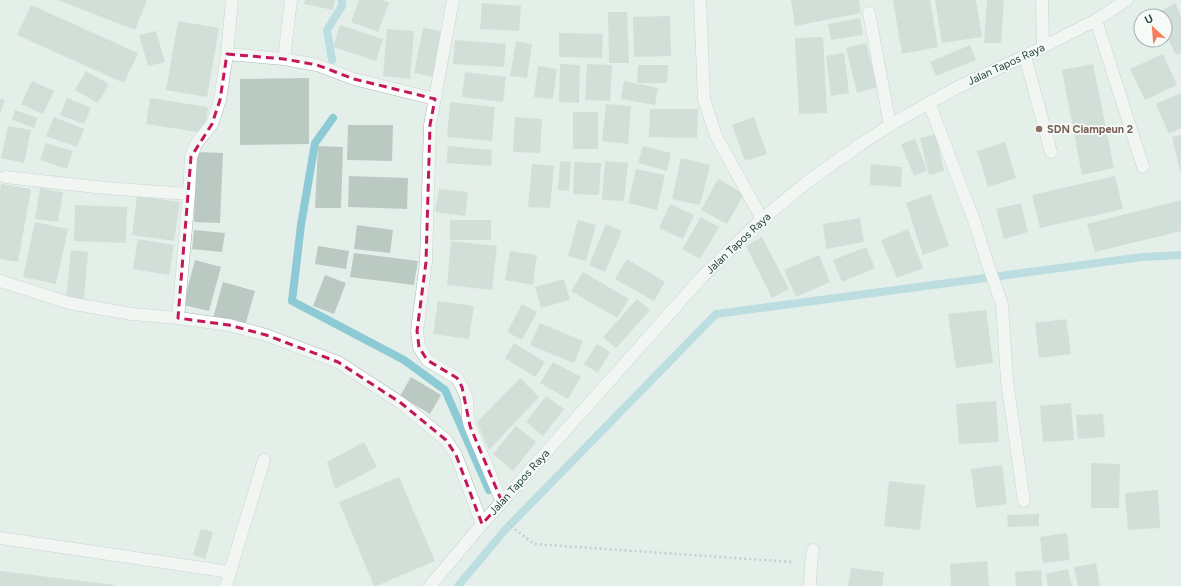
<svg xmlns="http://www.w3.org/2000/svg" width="1181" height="586" viewBox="0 0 1181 586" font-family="Figtree,sans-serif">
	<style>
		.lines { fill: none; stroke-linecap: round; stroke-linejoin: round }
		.stream { stroke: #8ccbd5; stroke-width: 8 }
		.building { fill: #bacac3 }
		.lane-casing { stroke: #a7b8b1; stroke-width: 13 }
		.street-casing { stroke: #a7b8b1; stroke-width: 13 }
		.secondary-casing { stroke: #a3bbb2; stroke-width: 13 }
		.path { stroke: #84b4a4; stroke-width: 2.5; stroke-dasharray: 2 3; stroke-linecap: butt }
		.lane { stroke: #fff; stroke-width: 12 }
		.street { stroke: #fff; stroke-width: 12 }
		.secondary { stroke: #fff; stroke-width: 12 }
		.marked { fill: none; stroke: #c2185b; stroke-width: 3; stroke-dasharray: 8 5; stroke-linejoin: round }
		.education-dot { fill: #8d6e63; stroke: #f6fbf8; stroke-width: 1.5 }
		.labels { text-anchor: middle; stroke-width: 3.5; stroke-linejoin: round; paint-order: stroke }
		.street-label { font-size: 11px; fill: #234239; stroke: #f6fbf8 }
		.education-label { font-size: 11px; font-weight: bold; fill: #785e54; stroke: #f6fbf8; text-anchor: start }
	</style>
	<rect width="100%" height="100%" fill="#e5efea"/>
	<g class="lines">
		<!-- stream -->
		<path class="stream" d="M332,60L327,30L342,6V0
			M333,118L315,143L301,225L292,301L404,360L445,390L489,490
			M458,586L505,530L716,314L1142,257L1181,255"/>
	</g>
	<!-- building -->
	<path class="building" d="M58,0H147L135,30Z
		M305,0H335L333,10L304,4Z
		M359,0H382L389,3L378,32L351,22Z
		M791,0H815V4V0H859L861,13L795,26Z
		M893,0H930L938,47L902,54Z
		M935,0H976L982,37L942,43Z
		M987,0H1004L1001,43H984Z
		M482,3L521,6L519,31L480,29Z
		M1175,3L1181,16V53L1176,55L1165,33V16H1156L1155,14Z
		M31,5L138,53L124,83L17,35Z
		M608,12H627L629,63H609Z
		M670,16L671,56L634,57L633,17Z
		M860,18L863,35L831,40L828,24Z
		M178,21L219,28L207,97L166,90Z
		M340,25L383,39L376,61L333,47Z
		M423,28L442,31L434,77L414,73Z
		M387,29L414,31L410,79L383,76Z
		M156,31L165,62L148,66L139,35Z
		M559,33L603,34L602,58L559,57Z
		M823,37L827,113L799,114L795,38Z
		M455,40L506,44L504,67L453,64Z
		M516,41L532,44L527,78L510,76Z
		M866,43L877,87L857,93L846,48Z
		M970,45L976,60L936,76L930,62Z
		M844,53L849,93L831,96L826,56Z
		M1163,54L1177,85L1145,100L1130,69Z
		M560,64L580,65L579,103L559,102Z
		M587,64L612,65L610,101L585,100Z
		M1093,64L1114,168L1082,175L1062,70Z
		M638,65H668L667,83H637Z
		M538,66L557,69L553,99L534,97Z
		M86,71L109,84L98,103L75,90Z
		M465,72L506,77L503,102L462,97Z
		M309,78V144L240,145V79Z
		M32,81L54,91L43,114L21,104Z
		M624,81L658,88L655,105L621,99Z
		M1181,93V128L1169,134L1156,104Z
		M67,98L91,108L84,124L60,115Z
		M150,98L208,107L204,133L146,124Z
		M0,99L5,100L0,113Z
		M450,102L495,107L492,141L447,137Z
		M606,104L631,106L628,144L602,141Z
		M650,109H698L697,138L649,137Z
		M15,110L38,118L34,128L12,120Z
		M573,112H598V149H573Z
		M54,117L84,129L77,147L46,136Z
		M515,117L542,119L540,153L513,152Z
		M754,117L767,154L745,161L732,125Z
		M348,125H393L392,161L347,160Z
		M8,126L31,130L24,163L1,158Z
		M936,134L944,171L929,175L920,138Z
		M1181,135V171H1180L1172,137Z
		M915,139L927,170L914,176L901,144Z
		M1005,142L1016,178L988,187L977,151Z
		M46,143L73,151L67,169L40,160Z
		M318,146L343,147L341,208H315Z
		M448,146L492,150L491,166L446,163Z
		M643,146L671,153L667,171L638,163Z
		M196,152L223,153L220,223L194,222Z
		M681,158L710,165L700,205L672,199Z
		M560,161L571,162L569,191L558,190Z
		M605,161L628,163L624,201L602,200Z
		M574,162L601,163L599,195L573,194Z
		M532,164L554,166L550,208L528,207Z
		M871,164L902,167L901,187L870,185Z
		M636,169L665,175L657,210L628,203Z
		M349,176L408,178L407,209L348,207Z
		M1115,176L1123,209L1040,228L1032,195Z
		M718,179L744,194L727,224L701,210Z
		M1,184L31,189L18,262L0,259V191Z
		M40,188L63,192L58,222L35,219Z
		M439,189L468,192L465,216L435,212Z
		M931,194L949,246L923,255L906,203Z
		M137,196L180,202L174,241L132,235Z
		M1181,200V231L1095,252L1087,224Z
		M1021,203L1028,232L1004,239L996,209Z
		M670,204L694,215L683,239L659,228Z
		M75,205L127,207L126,243L74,241Z
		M701,217L719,227L700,259L682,249Z
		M860,218L864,242L826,249L823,224Z
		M450,220H491V240H450Z
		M578,220L596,225L586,261L568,256Z
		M35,222L68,229L56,284L23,277Z
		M606,224L622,231L605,272L589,265Z
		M357,225L393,230L390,253L354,249Z
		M908,229L923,268L897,278L881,240Z
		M194,230L225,233L222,252L192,249Z
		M762,237L789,289L772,298L746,246Z
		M138,239L174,245L169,275L133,269Z
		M451,241L497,246L492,290L447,285Z
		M318,246L349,251L346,269L315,264Z
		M866,247L875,268L842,282L833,260Z
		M71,250L88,252L84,300L66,298Z
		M510,251L537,255L533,285L505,280Z
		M354,253L418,261L414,285L350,277Z
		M819,255L830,282L796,297L784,270Z
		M627,259L665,282L654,301L615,279Z
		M195,260L221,267L209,311L183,305Z
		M583,272L629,299L617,318L571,291Z
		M325,275L346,283L334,314L313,306Z
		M564,279L570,300L541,308L535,287Z
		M223,282L255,291L245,326L213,318Z
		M637,299L650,310L616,348L603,337Z
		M438,301L474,306L469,339L433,334Z
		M522,304L537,312L522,340L507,332Z
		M986,310L993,363L956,368L948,314Z
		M1066,319L1071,354L1039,358L1035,323Z
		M540,323L583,341L574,363L530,345Z
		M514,343L545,362L535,377L505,358Z
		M597,344L610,352L598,373L584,364Z
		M553,362L581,377L568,399L540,383Z
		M411,377L441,395L430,414L400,396Z
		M520,378L539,397L489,450L477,422Z
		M546,396L564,409L543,436L526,422Z
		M996,401L999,442L959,444L956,404Z
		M1071,403L1074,440L1043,442L1040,406Z
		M1103,414L1105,437L1078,439L1076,415Z
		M516,426L536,442L513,471L493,454Z
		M364,442L377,467L335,489L327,462Z
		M1091,463L1120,464L1119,508H1091Z
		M1002,465L1007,504L976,508L971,469Z
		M399,477L435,561L376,586H374L339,502Z
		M889,481L925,485L920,530L884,526Z
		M1158,490L1160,528L1128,530L1125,493Z
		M1039,514V526L1008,527L1007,515Z
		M201,529L213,532L205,559L193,555Z
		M1067,533L1070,560L1043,563L1040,537Z
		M987,561L989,586H951L950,564Z
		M1096,563L1100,586H1078L1074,567Z
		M851,568L884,572L882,586H848Z
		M1068,569L1072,586H1048L1046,574Z
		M1041,570L1042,586H1016L1015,572Z
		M0,571L115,585V586H0Z"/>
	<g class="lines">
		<defs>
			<path id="lane" d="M1096,20L1143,167
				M1025,56L1051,152
				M0,538L230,572
				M226,586L230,572L264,460"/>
			<path id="street" d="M453,0L430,125L426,262L417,331L419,347L427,360L457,378L462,387L467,399L468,418L470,426L502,502
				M700,0L704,99L716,136L762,219
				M1042,0L1043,47
				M869,13L890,125
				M227,54L284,59L317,65L354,79L435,99
				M284,59L291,0
				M929,103L975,223L988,265L1002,304L1007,381L1024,501
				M5,177L105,188L189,194
				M0,281L69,303L132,314L178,318L229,325L266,335L338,362L401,403L446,440L456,455L482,524
				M178,318L189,194L191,157L196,144L212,124L220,100L227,54L232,0
				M810,586L811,564L813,550"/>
			<path id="secondary" d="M430,586L482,524L702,277L762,219L811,179L861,144L890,125L929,103L958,87L1025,56L1096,20L1127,0"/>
		</defs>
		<!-- lane casing -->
		<use href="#lane" class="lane-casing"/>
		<!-- street casing -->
		<use href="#street" class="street-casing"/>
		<!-- secondary casing -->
		<use href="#secondary" class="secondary-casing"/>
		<!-- path -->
		<path class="path" d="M507,523L534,544L792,562"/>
		<!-- lane -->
		<use href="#lane" class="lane"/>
		<!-- street -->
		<use href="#street" class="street"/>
		<!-- secondary -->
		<use href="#secondary" class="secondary"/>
	</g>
	<!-- marked area -->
	<path d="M0 0H1181V586H0ZM227,54L284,59L317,65L354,79L435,99L430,125L426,262L417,331L419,347L427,360L457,378L462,387L470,426L502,502L482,524L456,455L446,440L401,403L338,362L266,335L229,325L178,318L191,157L212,124L220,100Z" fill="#e5efea" fill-opacity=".55" fill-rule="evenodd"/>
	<path class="marked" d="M227,54L284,59L317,65L354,79L435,99L430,125L426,262L417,331L419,347L427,360L457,378L462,387L470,426L502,502L482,524L456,455L446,440L401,403L338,362L266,335L229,325L178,318L191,157L212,124L220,100Z"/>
	<!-- markers -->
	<circle class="education-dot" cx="1039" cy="129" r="4"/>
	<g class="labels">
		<!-- street labels -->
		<g class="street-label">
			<text transform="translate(1006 64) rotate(-25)" y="4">Jalan Tapos Raya</text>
			<text transform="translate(738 243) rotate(-43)" y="4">Jalan Tapos Raya</text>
			<text transform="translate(519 482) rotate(-48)" y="4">Jalan Tapos Raya</text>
		</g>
		<!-- education labels -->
		<g class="education-label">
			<text x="1047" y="133">SDN Ciampeun 2</text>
		</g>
	</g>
	<!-- north arrow -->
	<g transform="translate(1153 28) rotate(334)"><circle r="19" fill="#f6fbf8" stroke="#a2b1ac"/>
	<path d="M0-3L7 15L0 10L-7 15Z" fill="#f77e5a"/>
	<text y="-6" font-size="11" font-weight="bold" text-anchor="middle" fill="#234239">U</text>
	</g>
</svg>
